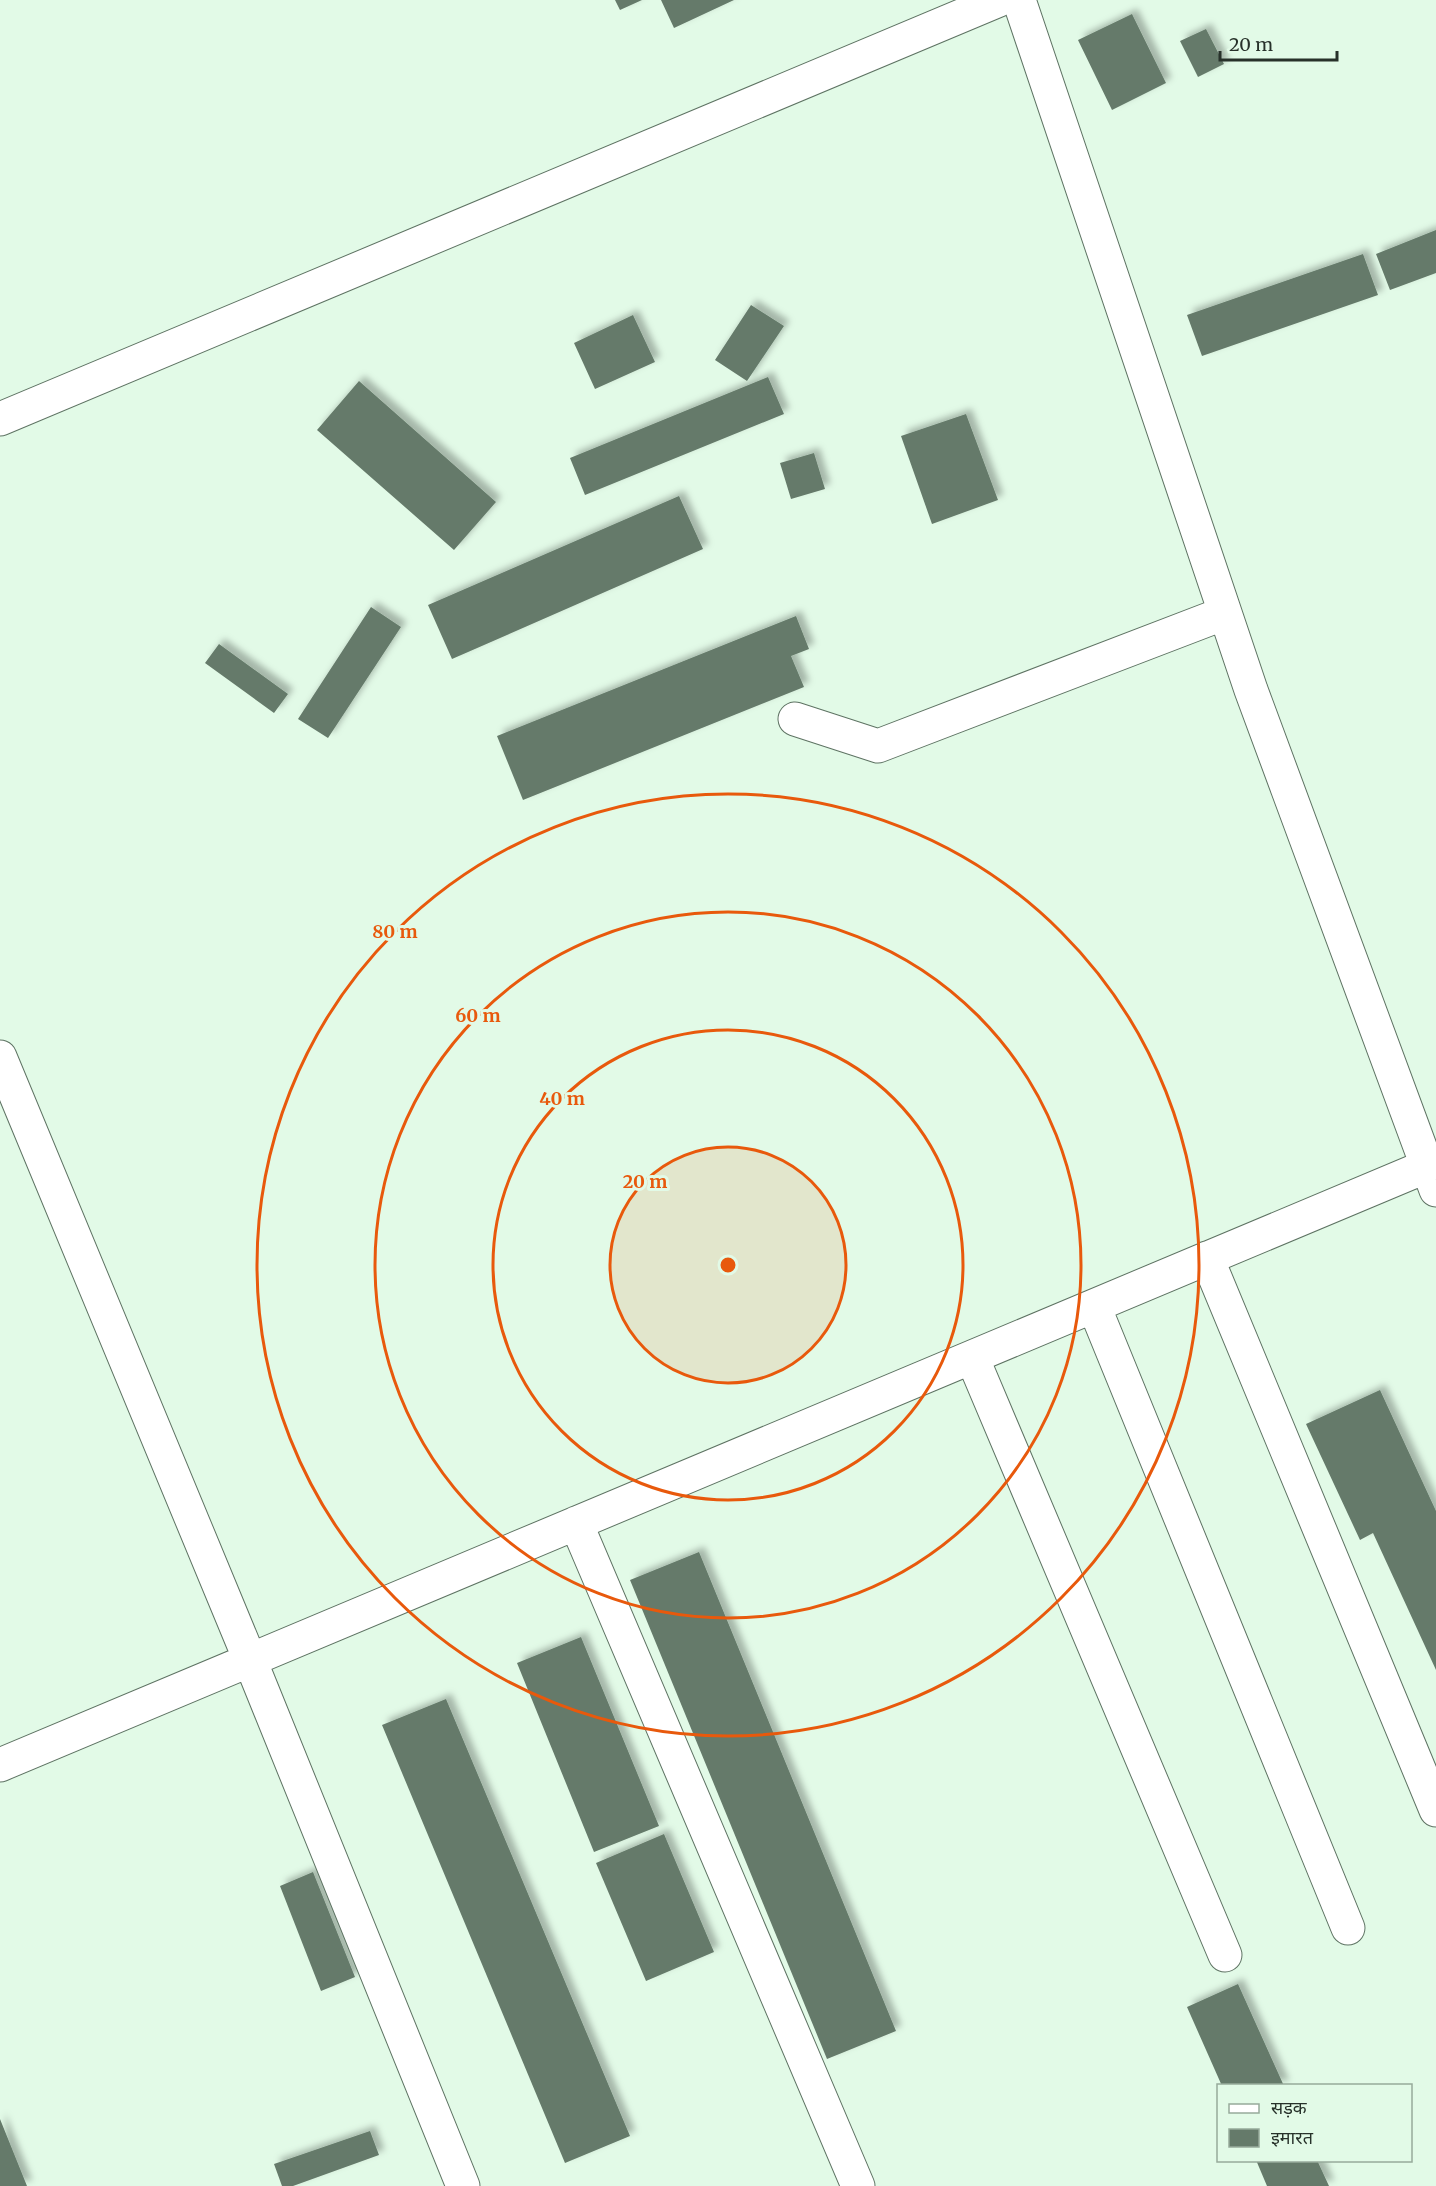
<svg xmlns="http://www.w3.org/2000/svg" width="1436" height="2186" viewBox="0 0 1436 2186" font-family="Merriweather,'Noto Sans Devanagari',serif">
	<style>
		.building { fill: #657a6a; filter: url(#shadow) }
		.lines { fill: none; stroke-linecap: round; stroke-linejoin: round }
		.minor-casing { stroke: #5e7363; stroke-width: 35 }
		.tertiary-casing { stroke: #5e7363; stroke-width: 35 }
		.minor { stroke: #fff; stroke-width: 33 }
		.tertiary { stroke: #fff; stroke-width: 33 }
		.ring { fill: none; stroke: #e8590c; stroke-width: 3 }
		.centre { fill: #e8590c; stroke: #e2fae7; stroke-width: 3 }
		.ring-label { font-size: 18px; text-anchor: middle; font-weight: bold; fill: #e8590c; stroke: #e2fae7; stroke-width: 6; stroke-linejoin: round; paint-order: stroke }
	</style>
	<defs>
		<filter id="shadow"><feDropShadow dx="5.5" dy="-5.5" stdDeviation="3" flood-color="#0004"/></filter>
	</defs>
	<rect width="100%" height="100%" fill="#e2fae7"/>
	<!-- building -->
	<path class="building" d="M615,0H642L620,10Z
		M661,0H734L674,28Z
		M1132,14L1166,83L1112,110L1078,40Z
		M1206,29L1224,64L1198,77L1180,41Z
		M1436,230V273L1390,290L1376,254Z
		M1363,254L1378,295L1202,356L1187,315Z
		M751,305L784,326L747,381L715,360Z
		M633,315L655,362L595,389L574,343Z
		M768,377L784,414L585,495L570,458Z
		M359,381L496,502L454,550L317,430Z
		M966,414L998,500L932,524L901,436Z
		M814,453L825,489L791,499L780,463Z
		M679,496L703,549L452,659L428,605Z
		M371,607L401,627L328,738L298,719Z
		M796,616L809,649L791,656L804,687L523,800L497,736Z
		M219,644L288,694L274,713L205,663Z
		M1380,1390L1436,1511V1670L1373,1533L1360,1540L1306,1424Z
		M699,1552L896,2031L827,2059L630,1580Z
		M581,1637L659,1826L594,1852L517,1663Z
		M446,1699L630,2136L565,2163L382,1725Z
		M664,1834L714,1952L646,1981L596,1863Z
		M313,1872L355,1977L321,1991L280,1886Z
		M1238,1984L1284,2086H1222L1187,2007Z
		M0,2119L27,2186H0Z
		M370,2131L379,2155L293,2186H282L274,2164Z
		M1256,2160H1317L1329,2186H1267Z"/>
	<g class="lines">
		<defs>
			<path id="minor" d="M1019,0L1251,690L1436,1190
				M795,719L878,746L1225,613
				M0,1057L250,1660L463,2186
				M1207,1258L1436,1810
				M1094,1306L1348,1928
				M972,1357L1225,1955
				M576,1523L858,2186
				M0,1765L1427,1166"/>
			<path id="tertiary" d="M0,419L999,0"/>
		</defs>
		<!-- minor casing -->
		<use href="#minor" class="minor-casing"/>
		<!-- tertiary casing -->
		<use href="#tertiary" class="tertiary-casing"/>
		<!-- minor -->
		<use href="#minor" class="minor"/>
		<!-- tertiary -->
		<use href="#tertiary" class="tertiary"/>
	</g>
	<!-- distance rings -->
	<circle cx="728" cy="1265" r="118" fill="#e8590c" fill-opacity=".12"/>
	<g class="ring">
		<circle cx="728" cy="1265" r="118"/>
		<circle cx="728" cy="1265" r="235"/>
		<circle cx="728" cy="1265" r="353"/>
		<circle cx="728" cy="1265" r="471"/>
	</g>
	<circle cx="728" cy="1265" r="9" class="centre"/>
	<g class="ring-label">
		<text x="395" y="938">80 m</text>
		<text x="478" y="1022">60 m</text>
		<text x="562" y="1105">40 m</text>
		<text x="645" y="1188">20 m</text>
	</g>
	<!-- legend -->
	<rect x="1217" y="2084" width="195" height="78" fill="#e2fae7" stroke="#97aa9b" stroke-width="1.5"/>
	<rect x="1229" y="2104" width="30" height="9" fill="#ffffff" stroke="#97aa9b" stroke-width="1.5"/>
	<text x="1271" y="2114" font-size="18" fill="#27312a">सड़क</text>
	<rect x="1229" y="2129" width="30" height="18" fill="#657a6a" stroke="#97aa9b" stroke-width="1.5"/>
	<text x="1271" y="2144" font-size="18" fill="#27312a">इमारत</text>
	<!-- scale -->
	<path d="M1220 51v9h117v-9" fill="none" stroke="#27312a" stroke-width="3"/>
	<text x="1229" y="51" font-size="18" fill="#27312a" stroke="#e2fae7" stroke-width="4.5" paint-order="stroke">20 m</text>
</svg>
